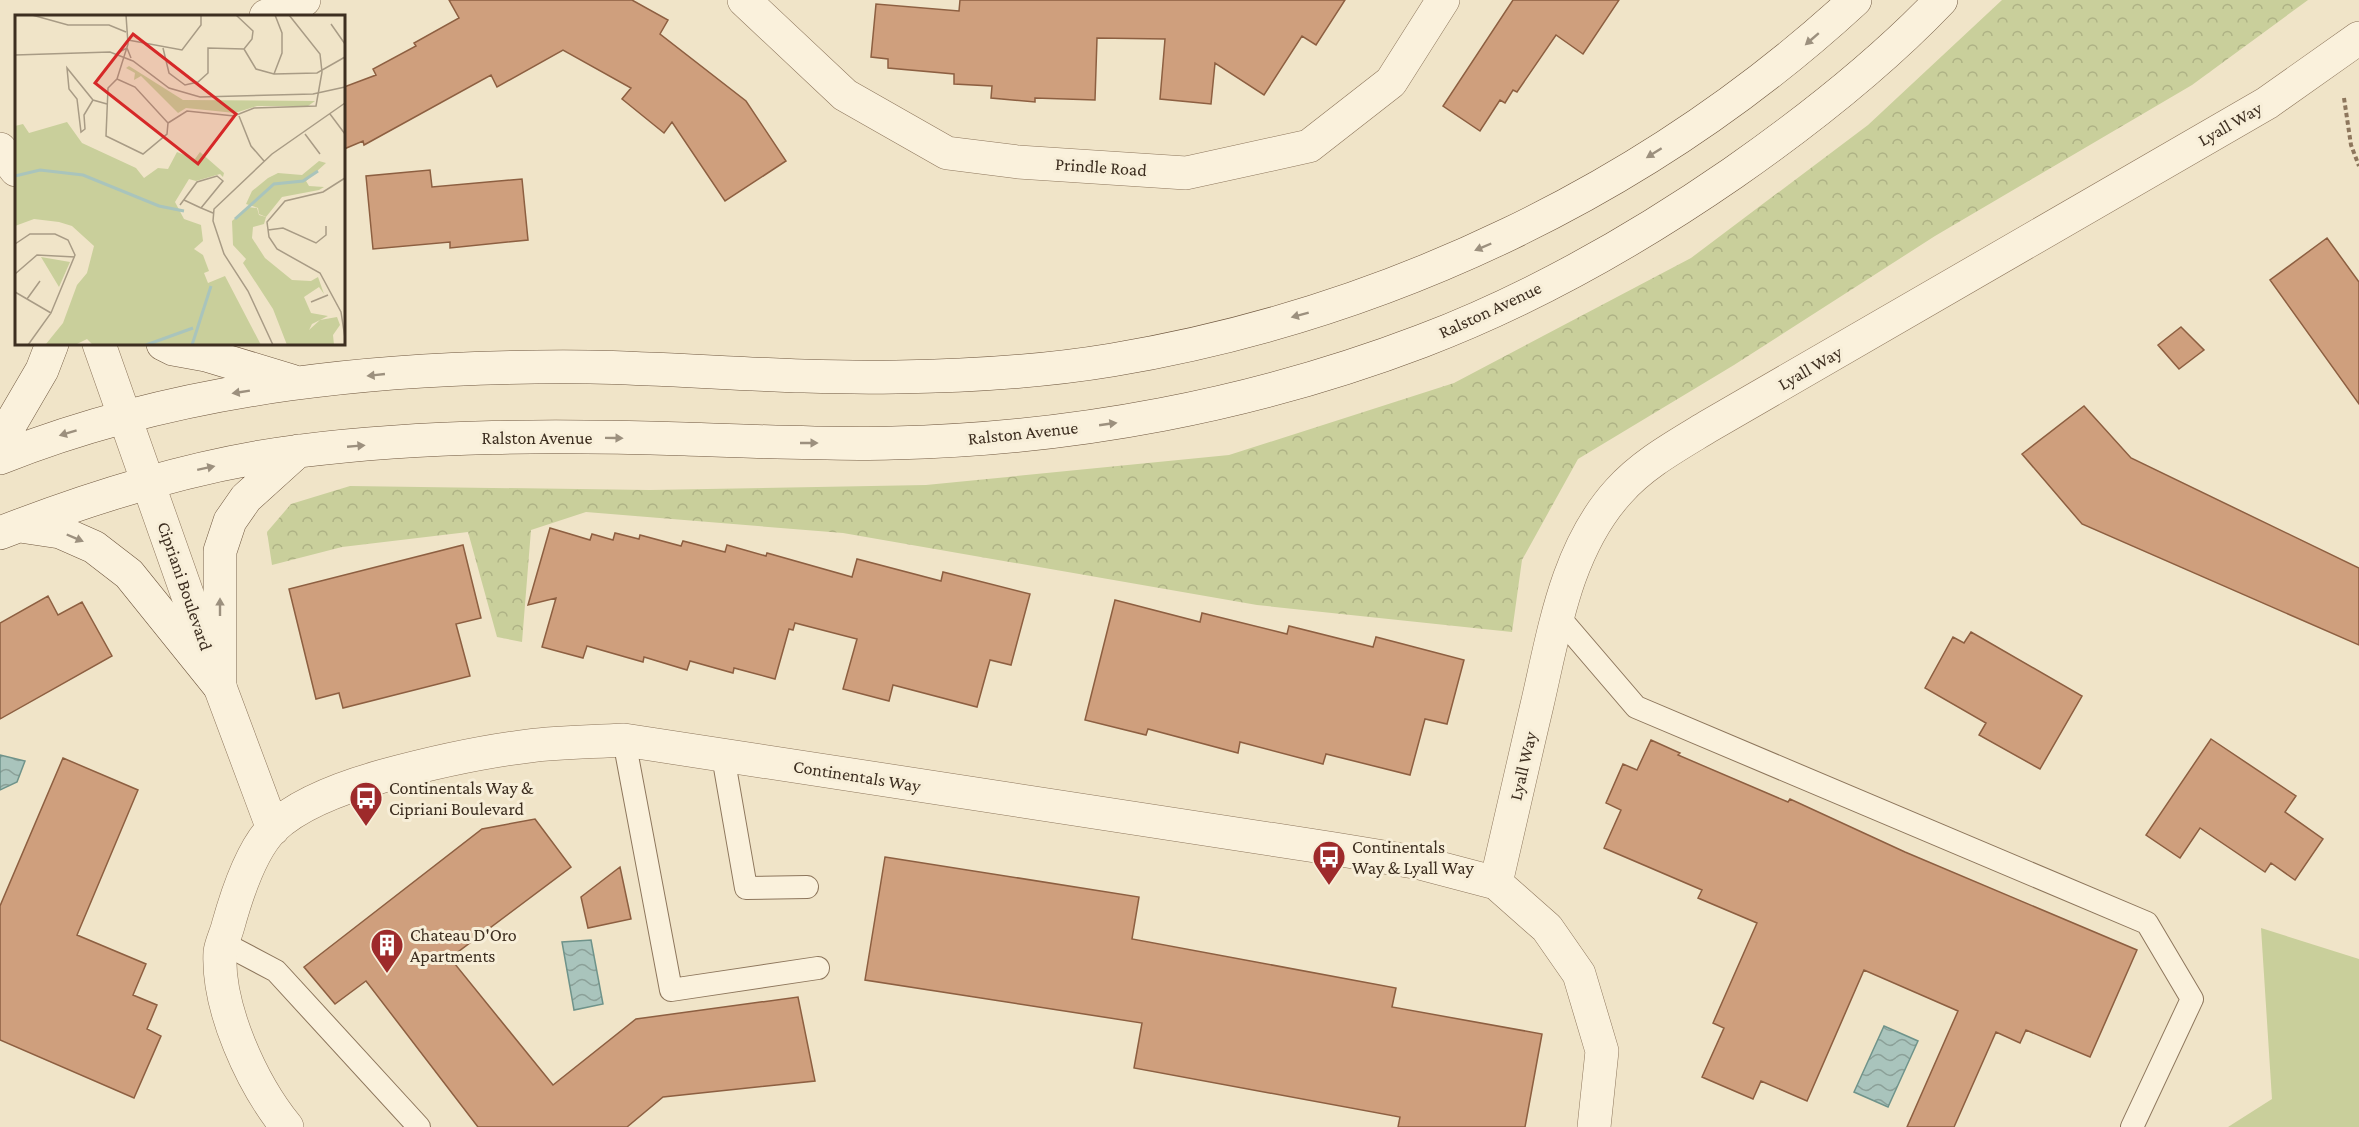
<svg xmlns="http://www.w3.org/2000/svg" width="2359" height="1127" viewBox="0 0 2359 1127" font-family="'Crimson Pro',serif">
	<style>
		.forest { fill: url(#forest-crowns) }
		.park { fill: #c9cf9b }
		.water { fill: url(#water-waves); stroke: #6f938a; stroke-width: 1.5 }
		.building { fill: #cf9f7d; stroke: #8d5f41; stroke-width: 1.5 }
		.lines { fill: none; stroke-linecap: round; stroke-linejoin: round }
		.service-casing { stroke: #8d765c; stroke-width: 24 }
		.minor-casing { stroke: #8d765c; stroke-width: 34 }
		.secondary-casing { stroke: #6f573f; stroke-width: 34 }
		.path { stroke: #8d765c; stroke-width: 4; stroke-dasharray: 4.5 3; stroke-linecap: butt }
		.service { stroke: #faf1dc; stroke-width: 22 }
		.minor { stroke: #faf1dc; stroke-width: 33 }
		.secondary { stroke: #faf1dc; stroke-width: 33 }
		.oneway { fill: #9c907e }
		.labels { text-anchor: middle; stroke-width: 6; stroke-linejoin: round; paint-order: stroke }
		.street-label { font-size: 18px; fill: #3d2e20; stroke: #f7eed8 }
		.poi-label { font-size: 18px; fill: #3d2e20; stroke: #f7eed8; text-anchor: start }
		.inset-river { fill: none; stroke: #a9c4bc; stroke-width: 3 }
		.inset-road { fill: none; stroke: #a89b85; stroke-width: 1.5 }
		.view { fill: #d62828; fill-opacity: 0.15; stroke: #d62828; stroke-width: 3 }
		.inset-edge { fill: none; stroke: #3d2e20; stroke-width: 3 }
	</style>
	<defs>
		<pattern id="forest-crowns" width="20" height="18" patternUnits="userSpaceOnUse" patternTransform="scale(1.5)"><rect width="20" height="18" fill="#c9cf9b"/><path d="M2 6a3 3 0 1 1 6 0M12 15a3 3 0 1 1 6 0" fill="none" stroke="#aeb285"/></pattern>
		<pattern id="water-waves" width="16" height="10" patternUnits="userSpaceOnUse" patternTransform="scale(1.5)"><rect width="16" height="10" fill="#a9c4bc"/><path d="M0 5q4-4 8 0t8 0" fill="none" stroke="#8ba098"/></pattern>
	</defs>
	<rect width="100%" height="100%" fill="#f0e4c8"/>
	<!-- forest -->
	<path class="forest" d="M2002,0H2308L2192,85L1935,236L1734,365L1578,459L1522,560L1512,632L1257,605L843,533L586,512L531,530L522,642L497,637L468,532L342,547L272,565L267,532L291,504L350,486L650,490L926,485L1229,455L1454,383L1691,258L1868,125Z"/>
	<!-- park -->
	<path class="park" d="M2261,928L2359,959V1127H2228L2272,1099Z"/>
	<!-- water -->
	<path class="water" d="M0,755L25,761L17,782L0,790Z
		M591,940L603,1004L574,1010L562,942Z
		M1884,1026L1918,1041L1888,1107L1854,1092Z"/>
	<!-- building -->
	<path class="building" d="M449,0H632L668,20L660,34L746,101L786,161L725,201L672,122L664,133L622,99L631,88L563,50L497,87L491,75L364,145L363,141L344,149V87L376,75L373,69L416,46L414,43L459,18Z
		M960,0H1345L1316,45L1302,36L1264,95L1215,63L1211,104L1160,99L1165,39L1097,38L1095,100L1035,98V102L991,98L992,86L954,84V74L888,68V59L871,57L876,4L959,11Z
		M1513,0H1619L1583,54L1556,35L1517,92L1513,90L1505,103L1500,100L1480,131L1443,106Z
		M430,170L432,187L522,179L528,240L450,248V242L373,249L366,176Z
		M2327,238L2359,282V404L2270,280Z
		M2181,327L2204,350L2179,369L2158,345Z
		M2084,406L2131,458L2359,568V645L2082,524L2022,454Z
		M550,528L590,540L592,534L613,540L615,533L639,539L640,535L681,546L683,541L725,552L727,545L766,556L767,553L852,577L857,559L941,581L943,572L1030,594L1011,665L990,660L977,707L893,685L889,701L843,689L857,639L795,623L793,630L789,629L775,679L734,668L733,673L690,661L687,670L644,657L643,662L587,646L583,658L542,647L556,598L528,605Z
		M463,545L481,618L456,624L470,676L343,708L339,693L316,699L289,589Z
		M48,596L58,615L82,602L112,656L0,719V623Z
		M1115,600L1200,622L1202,613L1287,634L1289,626L1373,647L1376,637L1464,660L1447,724L1425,719L1410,775L1326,754L1323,764L1240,742L1238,753L1148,729L1146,735L1085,720Z
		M1971,632L2082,696L2040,769L1979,735L1986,723L1925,688L1953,637L1964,643Z
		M2211,739L2296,796L2285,812L2323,839L2295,880L2271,863L2265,872L2200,828L2180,858L2146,835Z
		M1651,740L1680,753L1678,755L1788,802L1790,799L1905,852L2137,950L2090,1057L2026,1030L2020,1043L1996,1032L1954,1127H1907L1958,1011L1864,970L1807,1101L1761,1081L1753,1099L1702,1077L1724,1028L1713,1023L1757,923L1698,898L1702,890L1604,848L1621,810L1606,803L1623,764L1637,770Z
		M63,758L138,790L77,935L146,964L133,995L157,1005L147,1029L161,1036L134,1098L0,1040V906Z
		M535,819L571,867L450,958L553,1085L636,1019L798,997L815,1081L663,1097L627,1127H478L366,981L335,1004L304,967L482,829Z
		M885,857L1139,897L1132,939L1396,988L1392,1007L1542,1034L1525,1127H1398L1400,1117L1134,1068L1142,1023L865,980Z
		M620,867L631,919L588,928L581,897Z"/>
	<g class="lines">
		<defs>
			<path id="service" d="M1558,616L1636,707L2147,923L2192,999L2132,1127
				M624,740L671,990L818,968
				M723,756L746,888L807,887
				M223,943L276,971L419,1127"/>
			<path id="minor" d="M744,0L845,95L947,153L1018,162L1186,173L1309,146L1391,82L1443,0
				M266,16L304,0
				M0,149L16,170
				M99,344L220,687L273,829
				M1496,883C1510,823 1523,764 1537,705C1554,632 1566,549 1619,491C1643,464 1676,446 1707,427L2267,103L2359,38
				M287,1127C252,1084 217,1008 220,952C221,944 226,934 228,926C236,897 251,850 273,828C300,802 347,786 383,776C431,763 479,752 529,746C560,742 593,742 624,740L1335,849L1420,863L1496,883L1547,928L1579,974L1602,1051L1594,1127"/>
			<path id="secondary" d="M163,344L173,349L206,355L292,381
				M0,442L42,370L52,344
				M0,458C186,384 391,365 590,367C692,369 794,379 896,377C968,376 1040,372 1112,360C1387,314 1650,189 1855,0
				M20,526L60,532L94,547L129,574L220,687
				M0,533C97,495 197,464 300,451C428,435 557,435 685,439C754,441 824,445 893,443C1073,439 1254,405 1422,341C1532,299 1636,240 1733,173C1806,122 1879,65 1941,0
				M220,687V551L230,521L246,498L298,451"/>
		</defs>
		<!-- service casing -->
		<use href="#service" class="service-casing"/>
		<!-- minor casing -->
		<use href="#minor" class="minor-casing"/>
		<!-- secondary casing -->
		<use href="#secondary" class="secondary-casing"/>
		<!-- path -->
		<path class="path" d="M2344,98L2351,145L2359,166"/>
		<!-- service -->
		<use href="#service" class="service"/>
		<!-- minor -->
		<use href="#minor" class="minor"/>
		<!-- secondary -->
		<use href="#secondary" class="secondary"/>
	</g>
	<!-- one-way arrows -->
	<defs><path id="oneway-solid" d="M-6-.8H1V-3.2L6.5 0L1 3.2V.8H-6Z" transform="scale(1.5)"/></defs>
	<g class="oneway">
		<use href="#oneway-solid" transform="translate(1812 39) rotate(139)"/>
		<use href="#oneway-solid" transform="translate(1654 153) rotate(148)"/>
		<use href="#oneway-solid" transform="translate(1483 247) rotate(157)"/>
		<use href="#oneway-solid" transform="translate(1300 315) rotate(165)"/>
		<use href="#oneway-solid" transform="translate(376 375) rotate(174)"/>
		<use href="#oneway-solid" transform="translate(241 392) rotate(171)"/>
		<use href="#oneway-solid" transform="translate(1108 424) rotate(-8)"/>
		<use href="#oneway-solid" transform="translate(68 433) rotate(163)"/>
		<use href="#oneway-solid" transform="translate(614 438) rotate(1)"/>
		<use href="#oneway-solid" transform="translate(809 443)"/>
		<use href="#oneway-solid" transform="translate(356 446) rotate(-5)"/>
		<use href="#oneway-solid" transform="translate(206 468) rotate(-12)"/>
		<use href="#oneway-solid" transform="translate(75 538) rotate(23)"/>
		<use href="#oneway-solid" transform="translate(220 607) rotate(-90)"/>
	</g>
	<!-- icons -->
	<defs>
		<symbol id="bus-pin" viewBox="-11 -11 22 30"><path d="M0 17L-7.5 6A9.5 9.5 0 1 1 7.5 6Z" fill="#9e2a2b" stroke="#f7eed8"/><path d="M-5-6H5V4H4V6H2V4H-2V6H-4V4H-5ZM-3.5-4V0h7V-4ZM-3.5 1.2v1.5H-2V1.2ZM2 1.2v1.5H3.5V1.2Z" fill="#fff"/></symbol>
		<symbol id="building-pin" viewBox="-11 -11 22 30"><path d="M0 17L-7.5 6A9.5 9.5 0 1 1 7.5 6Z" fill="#9e2a2b" stroke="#f7eed8"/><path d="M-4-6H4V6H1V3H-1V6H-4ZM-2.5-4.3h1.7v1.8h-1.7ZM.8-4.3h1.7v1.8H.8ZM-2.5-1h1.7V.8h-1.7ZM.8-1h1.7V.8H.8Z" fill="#fff"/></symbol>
	</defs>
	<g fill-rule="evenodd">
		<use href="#bus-pin" x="347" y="779" width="38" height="52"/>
		<use href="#bus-pin" x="1310" y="838" width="38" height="52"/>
		<use href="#building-pin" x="368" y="926" width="38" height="52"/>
	</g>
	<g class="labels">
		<!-- street labels -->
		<g class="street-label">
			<text transform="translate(2230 124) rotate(-30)" y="6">Lyall Way</text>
			<text transform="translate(1101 167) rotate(4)" y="6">Prindle Road</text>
			<text transform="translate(1490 310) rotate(-25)" y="6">Ralston Avenue</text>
			<text transform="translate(1810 368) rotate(-30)" y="6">Lyall Way</text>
			<text transform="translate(1023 433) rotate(-6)" y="6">Ralston Avenue</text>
			<text x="537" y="444">Ralston Avenue</text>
			<text transform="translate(185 586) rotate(71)" y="6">Cipriani Boulevard</text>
			<text transform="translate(1523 766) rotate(-77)" y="6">Lyall Way</text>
			<text transform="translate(857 776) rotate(9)" y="6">Continentals Way</text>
		</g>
		<!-- poi labels -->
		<g class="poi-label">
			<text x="389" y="794">Continentals Way &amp;<tspan x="389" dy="21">Cipriani Boulevard</tspan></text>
			<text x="1352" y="853">Continentals<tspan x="1352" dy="21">Way &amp; Lyall Way</tspan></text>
			<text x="410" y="941">Chateau D'Oro<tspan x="410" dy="21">Apartments</tspan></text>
		</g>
	</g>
	<!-- overview -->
	<g transform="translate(15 15)">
		<rect width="330" height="330" fill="#f0e4c8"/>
		<path d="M233,192L242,193L244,200L251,202L249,209L238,212L237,223L250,243L277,265L296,266L303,262L309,279L304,272L289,282L296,298L313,301L297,309L294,315L305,305L322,302L325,310L318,320L319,330H272L258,294L228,248L231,244L218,230L217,206Z" fill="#c9cf9b"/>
		<path d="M114,51L168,85L300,86L293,91H242L220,98L171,93L163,98L126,61L119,65L120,58L111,53ZM304,146L311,148L291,166L294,171L309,172L304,175L267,182L251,202L244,199L243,193L231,189L237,176L253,163L263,158L287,160Z" fill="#c9cf9b"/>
		<path d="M52,107L67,128L121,153L129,163L143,153L153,154L162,137L180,144L185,137L209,158L208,162L205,159L181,166L174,164L160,187L169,204L186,210L188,226L179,234L188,240L194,256L189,258L193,268L210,261L246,330H78L72,324L60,330L31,329L48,308L62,270L72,258L79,231L57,211L44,207L19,204L0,211V111L8,109L14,118ZM26,242L55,247L44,272Z" fill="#c9cf9b"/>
		<path class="inset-river" d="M0,161L25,155L68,160L144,191L169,196M220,204L259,169L288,166L303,156M131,330L178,313M177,330L196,271"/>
		<path class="inset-road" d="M17,0L53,10H94L111,17M221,0L238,16L237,24L229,34M316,9L330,29M113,25L167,35L186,10V0M148,33L154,58L170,70L183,67L193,58V33L229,34M229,34L241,54L259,59L302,58L330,42M102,38L112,33L116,43M0,40L95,37L118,46L154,73L185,82L298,79L330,72M259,59L267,38V18L260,0M102,64L120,72L153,108L152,119L128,139L91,121L93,73ZM102,64L113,29L111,0M78,85L69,100L70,114L66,117L62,84L54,74L52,53L78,85L92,89M315,99L330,119M224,101L236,131L249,146M153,108L172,96L219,101L239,93L301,91L307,57L305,39L274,0M290,119L305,139M330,163L308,177L270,186L252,207L254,222L262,234L305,258L326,297L330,323M169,185L186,193M165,190L182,167L202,161L208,166L186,193L198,198M253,215L268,213L301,228L311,220V211M0,229L15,219H40L53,225L60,240L36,298L13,330M0,259L22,240L60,242M0,277L36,298M12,284L25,266M296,287L313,280M258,330L233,276L209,239L198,206L199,194L257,139L330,88"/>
		<path class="view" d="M118,19L221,99L183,149L80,68Z"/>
		<rect width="330" height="330" class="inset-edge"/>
	</g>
</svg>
